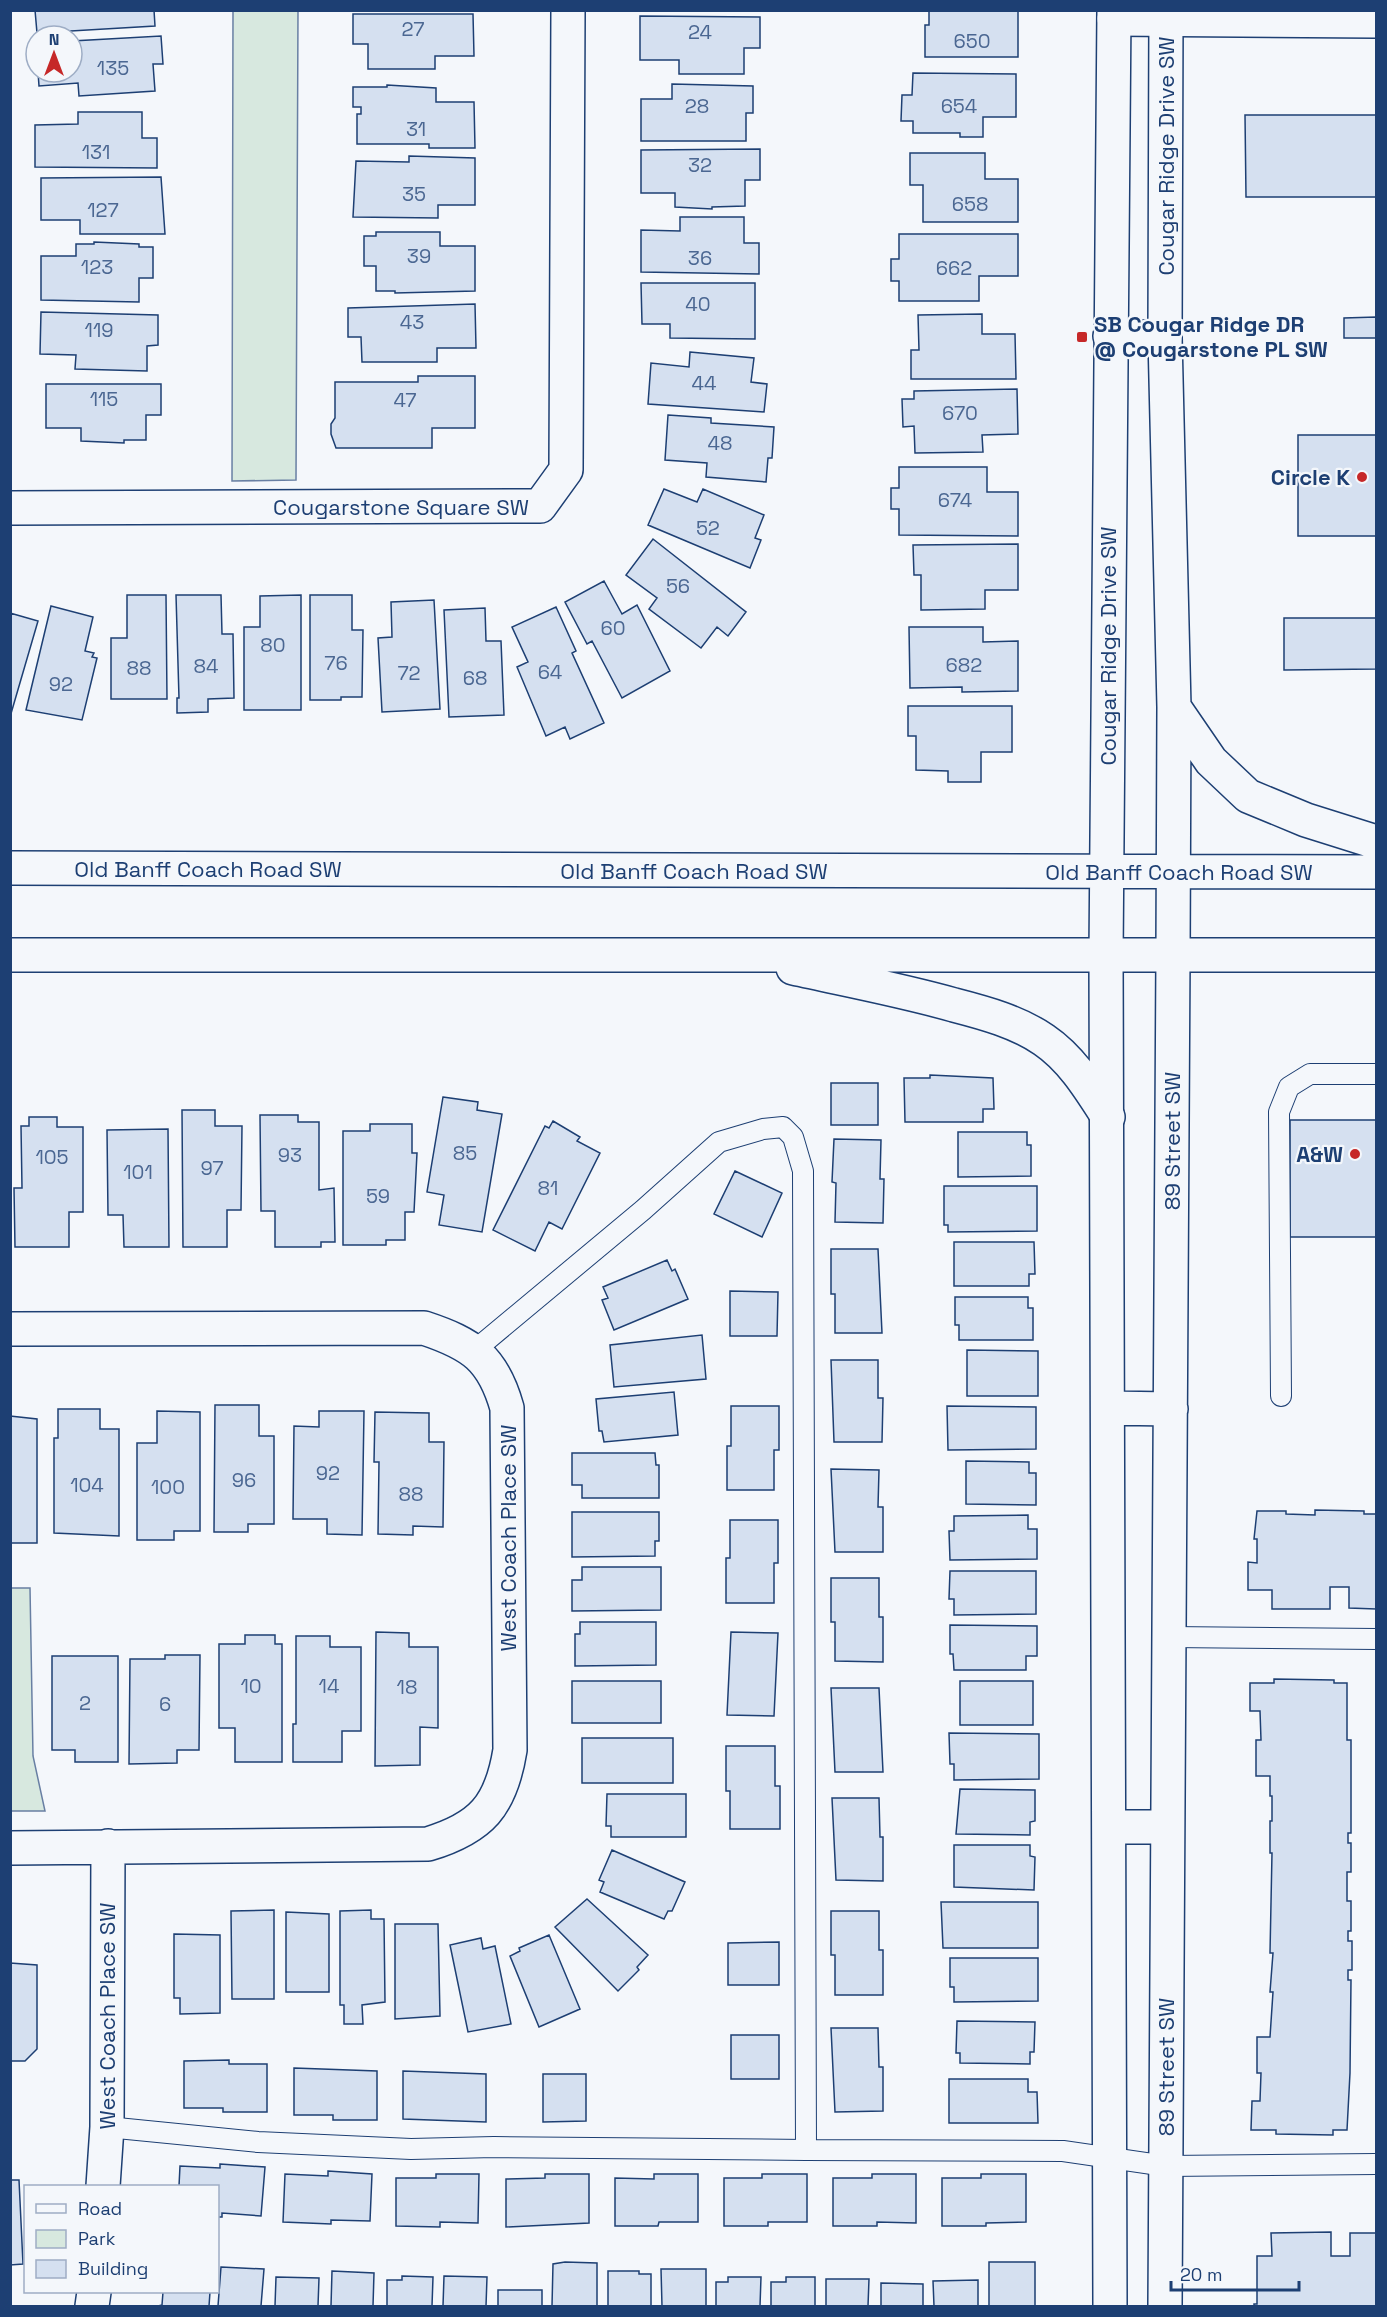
<svg xmlns="http://www.w3.org/2000/svg" width="1387" height="2317" viewBox="0 0 1387 2317" font-family="'Space Grotesk',sans-serif">
	<style>
		.green { fill: #d7e8df; stroke: #687fa3; stroke-width: 1.5 }
		.building { fill: #d5e0f0; stroke: #1d3f73; stroke-width: 1.5 }
		.lines { fill: none; stroke-linecap: round; stroke-linejoin: round }
		.lane-casing { stroke: #1d3f73; stroke-width: 22 }
		.street-casing { stroke: #1d3f73; stroke-width: 36 }
		.secondary-casing { stroke: #1d3f73; stroke-width: 36 }
		.lane { stroke: #f4f7fb; stroke-width: 20 }
		.street { stroke: #f4f7fb; stroke-width: 33 }
		.secondary { stroke: #f4f7fb; stroke-width: 33 }
		.poi-dot { fill: #c62828; stroke: #f4f7fb; stroke-width: 2 }
		.labels { text-anchor: middle; stroke-width: 4.5; stroke-linejoin: round; paint-order: stroke }
		.number-label { font-size: 20px; fill: #4b6792 }
		.street-label { font-size: 22px; fill: #1d3f73; stroke: #f4f7fb }
		.poi-label { font-size: 22px; font-weight: bold; fill: #1d3f73; stroke: #f4f7fb; text-anchor: end }
	</style>
	<rect width="100%" height="100%" fill="#f4f7fb"/>
	<!-- green -->
	<path class="green" d="M233,11H298L296,480L232,481Z
		M11,1588H30L33,1756L45,1811H11Z"/>
	<!-- building -->
	<path class="building" d="M35,10H154L155,26L37,33Z
		M929,10L1018,11V57H925V25H929Z
		M353,14H473L474,56H435V69H368V44H353Z
		M640,16L760,17V48H744V74H679V60H640Z
		M161,36L163,64H153L155,91L79,96L78,83L39,86L38,72H72V41Z
		M913,73L1016,74V117H983V137H960V133H913V121H901L902,95H912Z
		M672,84L753,86V113H746V141H641V99H672Z
		M387,85L436,88V102H474L475,148H429V144H357V114H361V107H353V87H387Z
		M78,112H142V138H157V168L35,167V125L78,124Z
		M1245,115H1376V197H1246Z
		M760,149V180H745V206L712,207V209L675,207V193H641V150Z
		M910,153H985V179H1018V222H923V185H910Z
		M409,156L475,158V205H438V218L353,217L356,161L409,162Z
		M161,177L165,234H80V220H41V178Z
		M680,217H744V243H759V274L641,272V230L680,231Z
		M376,232H440V246H475V291L395,293V291H376V266H364V236H376Z
		M899,234H1018V276H979V301H899V281H891V259H899Z
		M94,242L139,244V247H153V278H139V302L41,300V256H76V244H94Z
		M641,283H755V339L670,338V324H642Z
		M475,304L476,348H437V362H362L361,337H348V308Z
		M41,312L158,315V345L147,346V371L75,369L76,355L40,354Z
		M982,314V334H1015L1016,379H911V350H919L918,315Z
		M1376,317V338H1344V318Z
		M690,352L754,358L751,382L767,384L764,412L648,404L651,363L689,367Z
		M418,376H475V428H432V448H336L331,434V424L335,418V382H418Z
		M46,384H161V415H146V440H124V443L81,441V428H46Z
		M1017,389L1018,434L982,435L983,452L915,453L914,426L903,427L902,399H914V391Z
		M668,415L711,418V423L774,427L772,458H768L766,482L706,477L707,463L665,460Z
		M1298,435H1376V536H1298Z
		M899,467H987V492H1018V536L899,535V509H891V488H899Z
		M664,489L697,502L703,489L764,515L755,538L761,540L750,568L648,525Z
		M653,539L746,612L728,636L717,627L701,648L649,609L657,598L626,575Z
		M1018,544V590H985V609L921,610V575H914L913,545Z
		M604,581L622,614L637,605L670,671L622,698L592,641L587,644L565,602Z
		M127,595H166L167,699H111V638H127Z
		M176,595H221L222,634H233L234,698L208,699V712L177,713V698H179Z
		M301,595V710H244V627H260V596Z
		M310,595H352V630H363L362,697H341V700H310Z
		M434,600L440,709L382,712L378,638L392,637L391,602Z
		M51,606L93,617L85,651L94,653L92,657L97,658L82,720L26,710Z
		M556,607L576,651L572,653L604,723L570,739L565,727L546,736L517,667L528,662L512,627Z
		M485,608L486,641H501L504,715L449,717L444,610Z
		M10,613L38,621L10,717Z
		M1284,618H1376V669L1284,670Z
		M909,627H983V642L1018,641V691L962,692V687L910,688Z
		M908,706H1012V752H981V782H948V771L916,770V736H908Z
		M930,1075L993,1078L994,1109H983V1122H905L904,1078H930Z
		M831,1083H878V1125H831Z
		M443,1097L478,1102L477,1110L502,1114L482,1232L439,1225L444,1195L427,1192Z
		M182,1110H215V1126H242L241,1210H227V1247H183Z
		M260,1115H298V1122H319V1190L334,1188L335,1242H321V1247H275V1211H261Z
		M29,1117H57V1127H83V1212H69V1247H15L14,1188H22L21,1126H29Z
		M1290,1120H1376V1237H1290Z
		M553,1121L580,1137L577,1141L600,1153L562,1229L549,1222L535,1251L493,1230L545,1126L549,1128Z
		M370,1124H412V1153H417L414,1212H405V1240H386V1245H343V1131H370Z
		M168,1129L169,1247H124L123,1215H108L107,1130Z
		M958,1132H1027V1145H1031V1176L958,1177Z
		M834,1139L881,1140L880,1179H884L883,1223L835,1222L836,1183L832,1182Z
		M735,1171L782,1193L762,1237L714,1214Z
		M944,1186H1037V1231L948,1232V1225H944Z
		M954,1242H1034L1035,1274H1029V1286H954Z
		M831,1249H878L882,1333H835V1294H831Z
		M667,1260L672,1271L675,1269L688,1299L614,1330L602,1300L608,1298L603,1287Z
		M730,1291L778,1292L777,1336H730Z
		M955,1297H1028V1308H1033V1340H959V1325H955Z
		M702,1335L706,1379L614,1387L610,1345Z
		M967,1350L1038,1351V1396H967Z
		M831,1360H878V1398H883L882,1442H834Z
		M674,1392L678,1435L604,1442L602,1431H599L596,1399Z
		M215,1405H259V1436H274V1524H248V1532H214Z
		M731,1406H779V1450H774V1490H727V1446H731Z
		M947,1406L1036,1407V1449L948,1450Z
		M58,1409H100V1429H119V1536L54,1533V1438H58Z
		M157,1411L200,1412V1531H174V1540H137V1443H157Z
		M319,1411H364L362,1535L327,1534V1519H293L294,1426L319,1427Z
		M375,1412L429,1413V1442H444L443,1527L413,1526V1535L378,1534L379,1462H374Z
		M10,1416L37,1419V1543H10Z
		M572,1453H655L656,1465H659V1498H582V1485H572Z
		M966,1461L1029,1462V1473H1036V1505L966,1504Z
		M831,1469L879,1470L878,1507H883V1552H835Z
		M1315,1510L1364,1511V1514H1376V1609L1349,1608V1587H1330V1609H1272V1590H1248V1562L1257,1563V1539H1254L1257,1511H1286V1514L1315,1515Z
		M572,1512H659V1541H655V1556L572,1557Z
		M1028,1515V1529H1037V1559L950,1560L949,1531H954V1516Z
		M730,1520H778V1563H774V1603H726V1558H730Z
		M582,1567H661V1610L572,1611V1580H582Z
		M950,1571H1036V1614L954,1615V1599H949Z
		M831,1578H879V1617H883V1662L835,1661V1622H831Z
		M580,1622H656V1665L575,1666V1634H580Z
		M950,1625L1037,1626V1656H1026V1670H954L953,1654H950Z
		M376,1632L409,1633V1647H438V1728L420,1727V1765L375,1766Z
		M731,1632L778,1633L774,1716L727,1715Z
		M245,1635H275V1644H282V1762H235V1728H219V1644H245Z
		M296,1636H330V1647H361V1731H342V1762H293V1724H296Z
		M165,1655H200L199,1750H177V1763L129,1764L130,1659H165Z
		M52,1656H118V1762H75V1750H52Z
		M1274,1679L1334,1680V1683H1347V1740H1351V1833H1348V1843H1351V1872H1347V1901H1351V1931H1348V1941H1352V1970H1348V1980H1351L1350,2073L1347,2130H1333V2135L1276,2134V2130H1251L1252,2101H1260L1261,2073H1257V2037H1270L1273,1992H1270L1273,1953H1270L1272,1853H1270V1821H1272V1796H1270V1776H1256V1740H1261L1260,1711H1250V1683H1274Z
		M572,1681H661V1723H572Z
		M960,1681H1033V1725H960Z
		M831,1688H879L883,1772H835Z
		M949,1733L1039,1734V1779L954,1780V1764H950Z
		M582,1738H673V1783H582Z
		M726,1746H775V1786H780V1829H730V1791H726Z
		M960,1789L1035,1790V1821L1030,1822V1835L956,1834Z
		M607,1794H686V1837H611V1826H606Z
		M832,1798H879L880,1837H883V1881L836,1880Z
		M954,1845H1030V1856L1035,1857L1034,1890L954,1887Z
		M612,1850L685,1882L672,1911H668L664,1919L600,1892L604,1882L599,1880Z
		M587,1899L648,1955L637,1967L639,1970L618,1991L555,1927Z
		M941,1902H1038V1948H943Z
		M274,1910V1999H232L231,1911Z
		M371,1910V1919H384L385,2002L362,2005L363,2024H344V2005H340V1911Z
		M831,1911H879V1950H883V1995H835V1955H831Z
		M286,1912L329,1914V1992H286Z
		M395,1924H438L440,2016L395,2019Z
		M174,1934L220,1935V2013L180,2014V1998H174Z
		M549,1935L580,2009L539,2027L510,1956L520,1951L519,1948Z
		M481,1938L483,1949L495,1946L511,2024L468,2032L450,1945Z
		M779,1942V1985H728V1943Z
		M950,1958H1038V2001L954,2002V1987H950Z
		M10,1963L37,1965V2049L25,2061H10Z
		M957,2021L1035,2022L1034,2052H1030V2064L960,2063V2053H956Z
		M831,2028H878L879,2067H883V2111L835,2112Z
		M731,2035H779V2079H731Z
		M229,2060V2064H267V2112H223V2108H184V2061Z
		M294,2068L377,2071V2120H333V2115H294Z
		M403,2071L486,2074V2122L403,2119Z
		M543,2074H586V2121L543,2122Z
		M949,2079H1028V2092H1037L1038,2123H949Z
		M220,2164L265,2167L261,2216L222,2213V2217H218V2186H179L180,2166L220,2168Z
		M328,2171L372,2174L370,2221L331,2220V2224L283,2222L285,2174L328,2176Z
		M436,2174H479L478,2223L440,2222V2227L396,2226V2178H436Z
		M545,2174H589V2223L506,2227V2179L545,2178Z
		M654,2174H698V2222H659L658,2226H615V2178L654,2179Z
		M762,2174H807V2222H768V2226H724V2178H762Z
		M872,2174H916V2223L877,2222V2226H833V2178H872Z
		M981,2174H1026V2222L986,2223V2226H942V2178H981Z
		M10,2180H19L23,2264L10,2265Z
		M1331,2232V2256H1350V2233H1376V2306H1254V2304H1257V2256H1272L1271,2233Z
		M565,2262L597,2263V2306H552L553,2264Z
		M989,2262H1035V2306H989Z
		M221,2267L264,2269L261,2306H218Z
		M661,2269H706V2306H662Z
		M332,2271L374,2273L373,2306H331Z
		M608,2271H639V2274H651V2306H608Z
		M402,2276L433,2277L432,2306H387V2280H402Z
		M444,2276L487,2277L486,2306H443Z
		M276,2277L319,2278L318,2306H275Z
		M728,2277H761L760,2306H716V2282H728Z
		M786,2277H815V2306H771V2282H786Z
		M826,2279H869L868,2306H826Z
		M978,2280V2306H934L933,2281Z
		M881,2283L923,2284V2306H881Z
		M498,2290H542V2306H498Z
		M163,2292H210L209,2306H158L162,2305Z"/>
	<g class="lines">
		<defs>
			<path id="lane" d="M1281,1396L1279,1112L1289,1087L1310,1074H1376
				M1169,1637L1376,1639
				M107,2127L258,2142L411,2149L494,2147L806,2150L803,1171L793,1137L783,1127L763,1129L719,1142L643,1210L475,1350
				M806,2150L1063,2151L1166,2166L1376,2164"/>
			<path id="street" d="M1114,19L1376,21
				M1110,336L1165,338
				M10,508L540,506L566,470L568,10
				M1106,956L1110,2306
				M10,1329L424,1328C472,1344 493,1358 507,1408L510,1750C501,1806 481,1828 428,1844L10,1848
				M1108,1408L1171,1409
				M1110,1827H1166
				M103,2186L107,2127L108,1846
				M92,2306L94,2292
				M1165,2306L1173,955"/>
			<path id="secondary" d="M1166,10L1165,338L1174,707L1173,955
				M1174,707L1211,761L1248,796L1306,820L1376,842
				M10,868L1376,872
				M10,955H1376
				M1106,956L1114,10
				M793,968C847,980 901,990 954,1005C985,1013 1018,1022 1044,1040C1072,1059 1090,1089 1108,1117"/>
		</defs>
		<!-- lane casing -->
		<use href="#lane" class="lane-casing"/>
		<!-- street casing -->
		<use href="#street" class="street-casing"/>
		<!-- secondary casing -->
		<use href="#secondary" class="secondary-casing"/>
		<!-- lane -->
		<use href="#lane" class="lane"/>
		<!-- street -->
		<use href="#street" class="street"/>
		<!-- secondary -->
		<use href="#secondary" class="secondary"/>
	</g>
	<!-- markers -->
	<g class="poi-dot">
		<rect x="1076" y="331" width="12" height="12" rx="3"/>
		<circle cx="1362" cy="477" r="6"/>
		<circle cx="1355" cy="1154" r="6"/>
	</g>
	<g class="labels">
		<!-- number labels -->
		<g class="number-label">
			<text x="413" y="36">27</text>
			<text x="700" y="39">24</text>
			<text x="972" y="48">650</text>
			<text x="113" y="75">135</text>
			<text x="697" y="113">28</text>
			<text x="959" y="113">654</text>
			<text x="416" y="136">31</text>
			<text x="96" y="159">131</text>
			<text x="700" y="172">32</text>
			<text x="414" y="201">35</text>
			<text x="970" y="211">658</text>
			<text x="103" y="217">127</text>
			<text x="419" y="263">39</text>
			<text x="700" y="265">36</text>
			<text x="97" y="274">123</text>
			<text x="954" y="275">662</text>
			<text x="698" y="311">40</text>
			<text x="412" y="329">43</text>
			<text x="99" y="337">119</text>
			<text x="704" y="390">44</text>
			<text x="104" y="406">115</text>
			<text x="405" y="407">47</text>
			<text x="960" y="420">670</text>
			<text x="720" y="450">48</text>
			<text x="955" y="507">674</text>
			<text x="708" y="535">52</text>
			<text x="678" y="593">56</text>
			<text x="613" y="635">60</text>
			<text x="273" y="652">80</text>
			<text x="336" y="670">76</text>
			<text x="964" y="672">682</text>
			<text x="206" y="673">84</text>
			<text x="139" y="675">88</text>
			<text x="550" y="679">64</text>
			<text x="409" y="680">72</text>
			<text x="475" y="685">68</text>
			<text x="61" y="691">92</text>
			<text x="465" y="1160">85</text>
			<text x="290" y="1162">93</text>
			<text x="52" y="1164">105</text>
			<text x="212" y="1175">97</text>
			<text x="138" y="1179">101</text>
			<text x="548" y="1195">81</text>
			<text x="378" y="1203">59</text>
			<text x="328" y="1480">92</text>
			<text x="244" y="1487">96</text>
			<text x="87" y="1492">104</text>
			<text x="168" y="1494">100</text>
			<text x="411" y="1501">88</text>
			<text x="251" y="1693">10</text>
			<text x="329" y="1693">14</text>
			<text x="407" y="1694">18</text>
			<text x="85" y="1710">2</text>
			<text x="165" y="1711">6</text>
		</g>
		<!-- street labels -->
		<g class="street-label">
			<text transform="translate(1166 156) rotate(-90)" y="8">Cougar Ridge Drive SW</text>
			<text x="401" y="515">Cougarstone Square SW</text>
			<text transform="translate(1108 646) rotate(-90)" y="8">Cougar Ridge Drive SW</text>
			<text x="208" y="877">Old Banff Coach Road SW</text>
			<text x="694" y="879">Old Banff Coach Road SW</text>
			<text x="1179" y="880">Old Banff Coach Road SW</text>
			<text transform="translate(1172 1141) rotate(-90)" y="8">89 Street SW</text>
			<text transform="translate(508 1538) rotate(-90)" y="8">West Coach Place SW</text>
			<text transform="translate(107 2016) rotate(-90)" y="8">West Coach Place SW</text>
			<text transform="translate(1166 2067) rotate(-90)" y="8">89 Street SW</text>
		</g>
		<!-- poi labels -->
		<g class="poi-label">
			<text x="1094" y="332" text-anchor="start">SB Cougar Ridge DR<tspan x="1094" dy="25">@ Cougarstone PL SW</tspan></text>
			<text x="1350" y="485">Circle K</text>
			<text x="1343" y="1162">A&amp;W</text>
		</g>
	</g>
	<!-- border -->
	<rect width="1387" height="2317" fill="none" stroke="#1d3f73" stroke-width="24"/>
	<!-- legend -->
	<rect x="24" y="2185" width="195" height="108" fill="#f4f7fb" stroke="#9eadc5" stroke-width="1.5"/>
	<rect x="36" y="2204" width="30" height="9" fill="#f4f7fb" stroke="#9eadc5" stroke-width="1.5"/>
	<text x="78" y="2215" font-size="18" fill="#1d3f73">Road</text>
	<rect x="36" y="2230" width="30" height="18" fill="#d7e8df" stroke="#9eadc5" stroke-width="1.5"/>
	<text x="78" y="2245" font-size="18" fill="#1d3f73">Park</text>
	<rect x="36" y="2260" width="30" height="18" fill="#d5e0f0" stroke="#9eadc5" stroke-width="1.5"/>
	<text x="78" y="2275" font-size="18" fill="#1d3f73">Building</text>
	<!-- north arrow -->
	<g transform="translate(54 54)"><circle r="28" fill="#f4f7fb" stroke="#9eadc5" stroke-width="1.5"/>
	<path d="M0-4.5L10 22L0 15L-10 22Z" fill="#c62828"/>
	<text y="-9" font-size="16" font-weight="bold" text-anchor="middle" fill="#1d3f73">N</text>
	</g>
	<!-- scale -->
	<path d="M1171 2281v9h128v-9" fill="none" stroke="#1d3f73" stroke-width="3"/>
	<text x="1180" y="2281" font-size="18" fill="#1d3f73" stroke="#f4f7fb" stroke-width="4.5" paint-order="stroke">20 m</text>
</svg>
